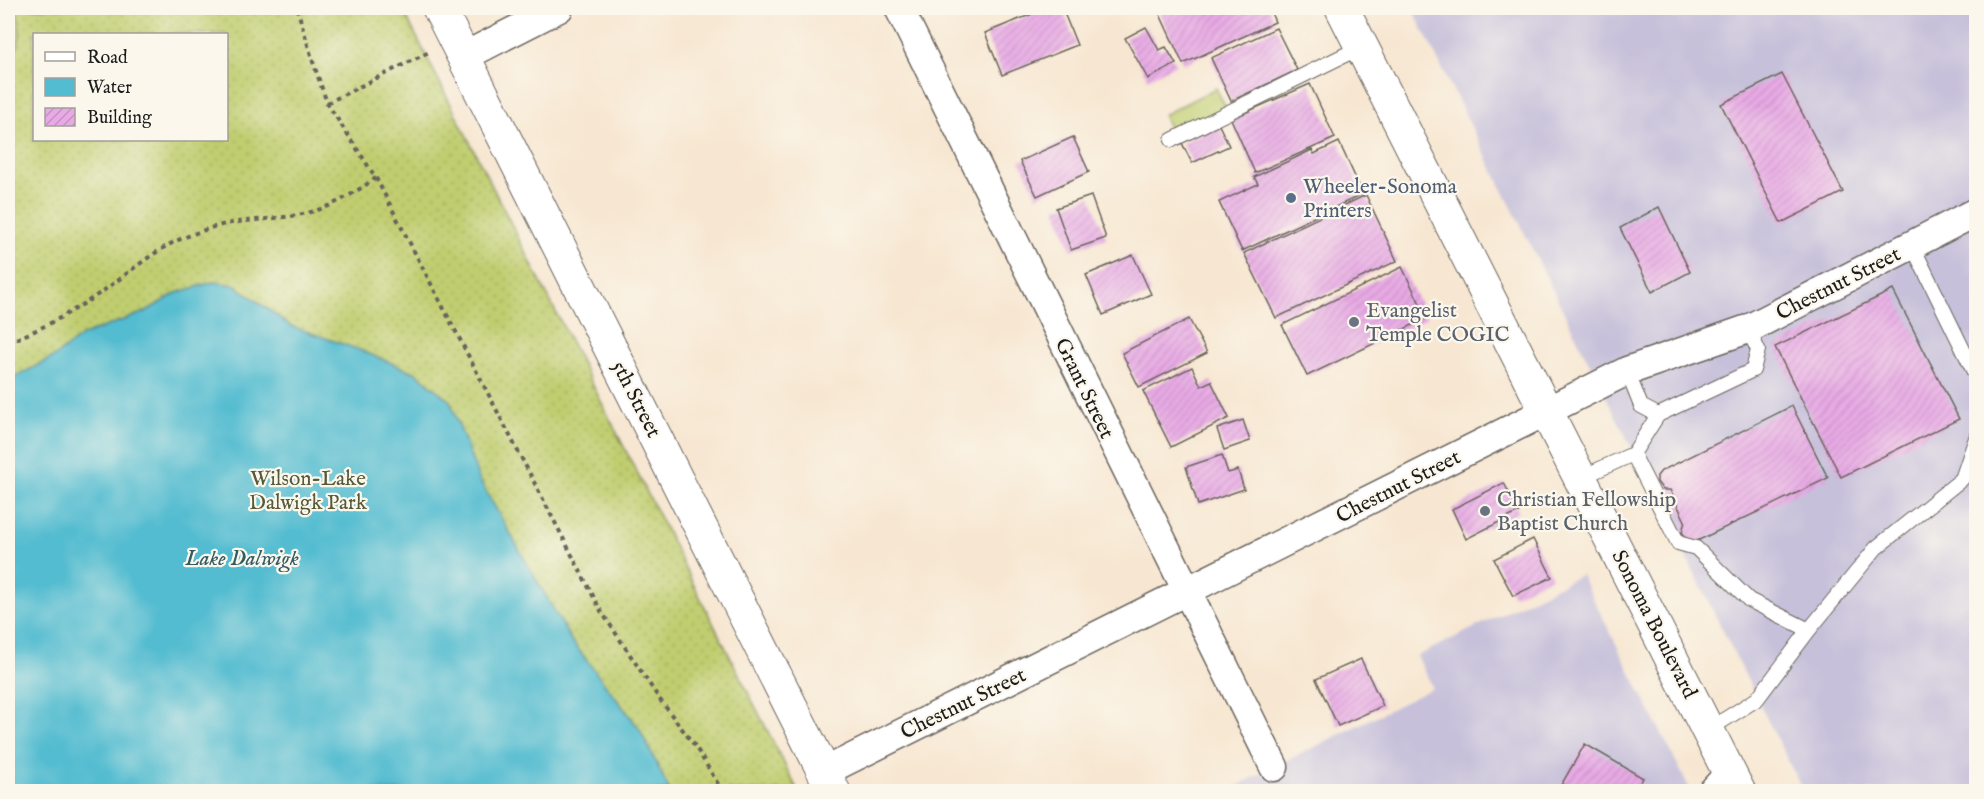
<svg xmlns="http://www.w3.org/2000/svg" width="1984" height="799" viewBox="0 0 1984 799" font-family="'IM FELL English',serif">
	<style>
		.industrial { fill: #c6c0da }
		.grass { fill: url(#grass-dots); stroke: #6e7546; stroke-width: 1.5; fill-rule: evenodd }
		.pitch { fill: #c0ce70; stroke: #6e7546; stroke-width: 1.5 }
		.water { fill: #53bcd0; stroke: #386c76; stroke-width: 1.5 }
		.building { fill: url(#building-hatch) }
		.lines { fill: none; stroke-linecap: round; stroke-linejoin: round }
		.service-casing { stroke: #69635c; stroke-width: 16 }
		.minor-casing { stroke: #69635c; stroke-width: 31 }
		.tertiary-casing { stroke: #69635c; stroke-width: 35 }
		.primary-casing { stroke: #69635c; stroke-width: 35 }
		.path { stroke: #69635c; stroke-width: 4; stroke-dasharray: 4.5 4.5; stroke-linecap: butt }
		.service { stroke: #fff; stroke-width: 14 }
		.minor { stroke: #fff; stroke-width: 28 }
		.tertiary { stroke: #fff; stroke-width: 33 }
		.primary { stroke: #fff; stroke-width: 33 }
		.service-dot { fill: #5c6f8a; stroke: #fbf7ec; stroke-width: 2 }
		.worship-dot { fill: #6b7280; stroke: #fbf7ec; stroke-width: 2 }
		.labels { text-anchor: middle; stroke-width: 4.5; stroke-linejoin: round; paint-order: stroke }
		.service-label { font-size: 21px; fill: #4e5e75; stroke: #fbf7ec; text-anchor: start }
		.street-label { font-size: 21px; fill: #1c1c1c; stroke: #fbf7ec }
		.worship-label { font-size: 21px; fill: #5b616d; stroke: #fbf7ec; text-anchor: start }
		.park-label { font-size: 21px; fill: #555a39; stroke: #fbf7ec }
		.water-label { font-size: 22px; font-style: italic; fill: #325c64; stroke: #fbf7ec }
	</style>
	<defs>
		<pattern id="grass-dots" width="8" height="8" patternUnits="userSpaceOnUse" patternTransform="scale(1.5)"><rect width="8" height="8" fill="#c0ce70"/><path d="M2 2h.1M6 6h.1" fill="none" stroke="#a4b060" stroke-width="1.8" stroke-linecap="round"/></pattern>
		<pattern id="building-hatch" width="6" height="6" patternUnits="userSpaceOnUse" patternTransform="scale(1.5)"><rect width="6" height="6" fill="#e8aae5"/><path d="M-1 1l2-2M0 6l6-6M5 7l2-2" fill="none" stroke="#c692c4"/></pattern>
	</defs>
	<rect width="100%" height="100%" fill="#fbf7ec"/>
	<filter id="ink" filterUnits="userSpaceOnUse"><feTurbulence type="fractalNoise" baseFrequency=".0167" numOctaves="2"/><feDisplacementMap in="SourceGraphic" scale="12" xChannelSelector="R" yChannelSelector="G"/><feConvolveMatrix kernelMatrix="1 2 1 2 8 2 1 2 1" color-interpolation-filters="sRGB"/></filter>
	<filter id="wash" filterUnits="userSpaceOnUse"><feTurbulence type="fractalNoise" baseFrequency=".008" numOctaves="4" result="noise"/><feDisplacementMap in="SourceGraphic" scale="24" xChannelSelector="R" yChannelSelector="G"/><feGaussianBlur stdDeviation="1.35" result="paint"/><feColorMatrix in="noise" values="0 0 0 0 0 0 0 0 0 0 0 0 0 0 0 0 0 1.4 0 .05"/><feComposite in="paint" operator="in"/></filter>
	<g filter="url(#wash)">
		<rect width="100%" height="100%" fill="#f7e7d2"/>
		<!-- industrial -->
		<path class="industrial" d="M1412,8H1976V791H1803Z
			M1581,575L1691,791L1224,792L1433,688L1417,656Z"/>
		<!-- grass -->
		<path class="grass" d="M8,8H402L798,791H8ZM34,34H226V140H34Z"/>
		<!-- pitch -->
		<path class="pitch" d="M8,8H16C23,32 21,45 8,66Z
			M1216,88L1228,112L1175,139L1163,115Z"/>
		<!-- water -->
		<path class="water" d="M213,282L235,285L291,326L357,349L416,373L450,401L479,479L571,640L639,728L670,791H8V381L55,356L83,335L145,312L176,293Z"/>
		<g id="blocks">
			<!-- building -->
			<path class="building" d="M1047,8H1062L1077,45L1002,75L985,33Z
				M1157,8H1269L1275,22L1183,64Z
				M1146,27L1159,50L1166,47L1176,64L1148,79L1125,38Z
				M1276,28L1297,70L1231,101L1211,58Z
				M1782,74L1843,192L1781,223L1721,104Z
				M1310,84L1335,138L1255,173L1231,119Z
				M1219,125L1229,146L1192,163L1182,143Z
				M1073,137L1089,172L1037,196L1020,161Z
				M1339,142L1363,194L1242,251L1219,202L1258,184L1254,177L1312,150L1314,154Z
				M1366,195L1397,261L1276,318L1244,253Z
				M1091,196L1106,238L1071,250L1056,208Z
				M1659,207L1690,272L1652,292L1620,228Z
				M1133,255L1151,294L1103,315L1086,275Z
				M1402,267L1427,318L1307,376L1282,325Z
				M1893,290L1959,419L1841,477L1775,347Z
				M1189,319L1207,353L1139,387L1122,353Z
				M1192,367L1201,386L1211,381L1229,418L1171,447L1143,391Z
				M1792,406L1828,478L1697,541L1687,539L1682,532L1685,521L1670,490H1663L1657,482V476L1661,471Z
				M1243,420L1250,441L1224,450L1217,429Z
				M1222,455L1228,473L1238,470L1244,489L1198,505L1186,467Z
				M1504,483L1519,512L1466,539L1452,509Z
				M1533,539L1552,577L1513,596L1494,559Z
				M1361,659L1383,706L1338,726L1316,679Z
				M1585,744L1643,778L1635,792H1557Z"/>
		</g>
	</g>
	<g filter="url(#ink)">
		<use href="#blocks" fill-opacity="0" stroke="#69635c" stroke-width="1.5"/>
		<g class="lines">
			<defs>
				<path id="service" d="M1172,140L1361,47
					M1912,245L1976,376
					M1627,371L1641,406L1658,415L1753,370L1758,350L1748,329
					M1633,454L1678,543L1696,548L1749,600L1809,630
					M1580,478L1633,454L1658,415
					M1708,730L1757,699L1809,630L1876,548L1962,479L1976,438"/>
				<path id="minor" d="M899,8L1274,767
					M465,56L559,8
					M824,772L1627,371L1748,329L1976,212
					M1712,792L1730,772"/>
				<path id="tertiary" d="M439,8L834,792"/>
				<path id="primary" d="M1342,8L1739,792"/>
			</defs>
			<!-- service casing -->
			<use href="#service" class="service-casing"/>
			<!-- minor casing -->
			<use href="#minor" class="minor-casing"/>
			<!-- tertiary casing -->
			<use href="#tertiary" class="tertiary-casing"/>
			<!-- primary casing -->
			<use href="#primary" class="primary-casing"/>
			<!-- path -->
			<path class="path" d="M297,8L313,62L327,103L376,178L601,611L658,697L695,746L723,792
				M327,103L429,52
				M8,342C40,330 71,313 100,293C127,275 152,251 183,238C198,232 214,226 231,223C256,219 282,219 307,213C333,207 354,193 376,178"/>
			<!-- service -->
			<use href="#service" class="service"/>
			<!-- minor -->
			<use href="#minor" class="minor"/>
			<!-- tertiary -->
			<use href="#tertiary" class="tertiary"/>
			<!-- primary -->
			<use href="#primary" class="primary"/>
		</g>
	</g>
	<!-- markers -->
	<circle class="service-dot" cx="1291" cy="198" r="6"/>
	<g class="worship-dot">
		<circle cx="1354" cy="322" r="6"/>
		<circle cx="1485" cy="511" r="6"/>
	</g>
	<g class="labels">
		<!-- service labels -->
		<g class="service-label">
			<text x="1303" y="193">Wheeler-Sonoma<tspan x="1303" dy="24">Printers</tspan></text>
		</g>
		<!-- street labels -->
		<g class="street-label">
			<text transform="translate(1838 283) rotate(-27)" y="7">Chestnut Street</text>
			<text transform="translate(1085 388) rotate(64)" y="7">Grant Street</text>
			<text transform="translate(637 399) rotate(63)" y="7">5th Street</text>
			<text transform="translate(1398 486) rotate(-27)" y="7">Chestnut Street</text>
			<text transform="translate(1655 624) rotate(63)" y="7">Sonoma Boulevard</text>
			<text transform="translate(963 703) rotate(-26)" y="7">Chestnut Street</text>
		</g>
		<!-- worship labels -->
		<g class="worship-label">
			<text x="1366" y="317">Evangelist<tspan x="1366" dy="24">Temple COGIC</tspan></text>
			<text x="1497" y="506">Christian Fellowship<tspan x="1497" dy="24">Baptist Church</tspan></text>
		</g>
		<!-- park labels -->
		<g class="park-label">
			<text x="308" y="485">Wilson-Lake<tspan x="308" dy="24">Dalwigk Park</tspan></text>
		</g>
		<!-- water labels -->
		<g class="water-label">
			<text x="242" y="565">Lake Dalwigk</text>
		</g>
	</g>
	<!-- margin -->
	<rect width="1984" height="799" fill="none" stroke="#fbf7ec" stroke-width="30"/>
	<!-- legend -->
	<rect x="33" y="33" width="195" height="108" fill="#fbf7ec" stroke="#a29f99" stroke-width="1.5"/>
	<rect x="45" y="52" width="30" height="9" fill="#ffffff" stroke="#a29f99" stroke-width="1.5"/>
	<text x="87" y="63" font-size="18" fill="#1c1c1c">Road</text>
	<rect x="45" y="78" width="30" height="18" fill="#53bcd0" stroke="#a29f99" stroke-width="1.5"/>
	<text x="87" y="93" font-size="18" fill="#1c1c1c">Water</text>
	<rect x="45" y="108" width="30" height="18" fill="url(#building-hatch)" stroke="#a29f99" stroke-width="1.5"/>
	<text x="87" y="123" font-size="18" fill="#1c1c1c">Building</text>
</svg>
